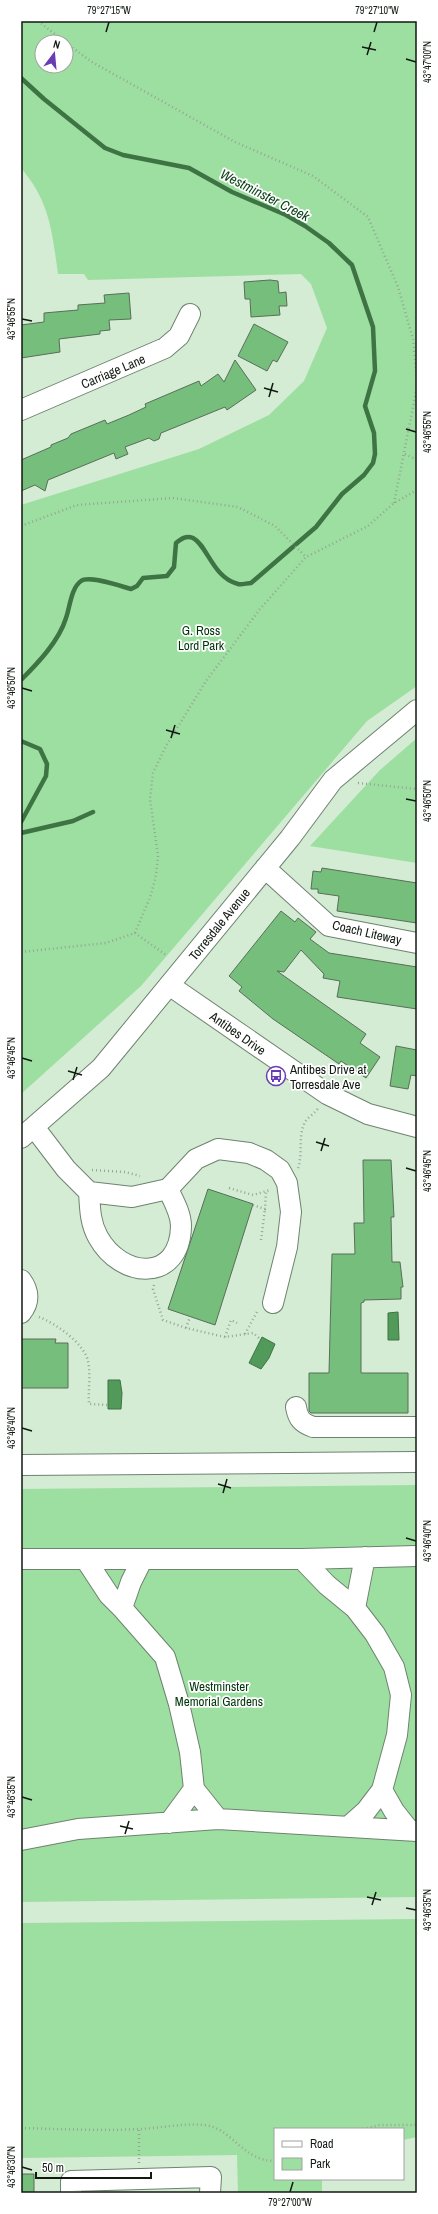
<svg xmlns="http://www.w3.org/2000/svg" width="438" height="2214" viewBox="0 0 438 2214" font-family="'Archivo Narrow',sans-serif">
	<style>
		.green { fill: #9ddfa1; fill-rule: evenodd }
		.water { fill: #529a5a; stroke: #3e7344 }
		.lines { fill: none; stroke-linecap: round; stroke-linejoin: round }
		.stream { stroke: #3e7344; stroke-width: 4.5 }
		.building { fill: #75be7b; stroke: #5a6e5a }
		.minor-casing { stroke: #6e836f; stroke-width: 22 }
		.path { stroke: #94a694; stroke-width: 2.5; stroke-dasharray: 1 3; stroke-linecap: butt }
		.minor { stroke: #fff; stroke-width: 20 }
		.ticks { fill: none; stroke: #111911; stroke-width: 1.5 }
		.labels { text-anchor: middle; stroke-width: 3.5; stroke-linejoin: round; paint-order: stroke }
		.street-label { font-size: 13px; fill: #111911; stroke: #fff }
		.park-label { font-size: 13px; fill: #00350a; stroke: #fff }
		.poi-label { font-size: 13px; fill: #111911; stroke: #fff; text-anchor: start }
		.water-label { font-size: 14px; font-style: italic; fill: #083f14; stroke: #fff }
		.neatline { fill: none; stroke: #111911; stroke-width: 1.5 }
		.ticks-label { font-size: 10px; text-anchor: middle; fill: #111911 }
	</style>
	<rect width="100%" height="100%" fill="#d4ebd4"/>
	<!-- green -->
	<path class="green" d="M21,21H417V686L367,721L141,986L21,1094V505L199,449L269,415L304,381L327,328L311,284L301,274L88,280L84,274H58C52,231 50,202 21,168ZM42,42H66V66H42Z
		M417,738V863L310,846L380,770Z
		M417,1485V1897L21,1902V1489Z
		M417,1919V2137L403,2140V2129H275V2179H322V2193H238L237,2155L21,2158V1923Z"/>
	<!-- water -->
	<path class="water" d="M398,1312L399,1340H388V1313Z
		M262,1337L275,1344L269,1358L261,1369L249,1363Z
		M108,1380H120L122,1393L121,1409H108Z"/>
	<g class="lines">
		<!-- stream -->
		<path class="stream" d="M21,78L44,99L105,148L123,155L189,168L232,192L286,215L305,226L329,243L352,265L373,327L375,371L365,406L374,433L375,454L373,463L364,475L342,494L316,527L251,583C247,583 242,585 238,584C213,578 207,545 193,538C186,535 181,539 176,543L174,567L167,576L143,578L137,586L131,589C120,586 89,575 81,581C71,588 70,607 66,618C59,641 38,663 21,680
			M21,741L40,749L47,764L46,776L21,822
			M21,833L73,821L93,812"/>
	</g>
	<!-- building -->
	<path class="building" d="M270,280L278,281L279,293L286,292L287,306H279L280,315L251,317L250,299H245L244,282Z
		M129,293L131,319L109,320L110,330L100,331V334L59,339L60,352L21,358V325L44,322V313L78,310V305L105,303L104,295Z
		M254,324L288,342L277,362L273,360L267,371L238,356Z
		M235,360L256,390L227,410L225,407L161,433L159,439L154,441L149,438L125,447L128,454L116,459L114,453L48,480L45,491L35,485L21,491V460L51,447V445L68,438L71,434L105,420L107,424L129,415L146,407L145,404L199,381L201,386L218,374L224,382Z
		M322,868L417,883V923L337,911L339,896L318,893V889H311L313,871L321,872Z
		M281,911L295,922L298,918L316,932L310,939L329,953L417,967V1009L337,997L340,981L323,978L324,974L301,950L284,972L277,971L366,1034L360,1043L380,1057L366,1078L341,1061L339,1064L273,1019L239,991L242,987L229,976Z
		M396,1046L417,1050V1076L411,1075L408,1089L390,1086Z
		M363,1160H391L394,1217H391L392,1262H400L403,1287H401V1299L364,1300V1302L361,1303V1373H408V1413H311L309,1411V1373H329L332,1254H355L354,1223H364Z
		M208,1189L253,1204L215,1325L168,1309Z
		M21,1339H56L55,1343H68V1388H21Z
		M21,2174H34V2193H21Z"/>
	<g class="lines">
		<defs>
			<path id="minor" d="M21,410L165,348L179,336L190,314
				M265,868L329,926L417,943
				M169,985L327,1094L368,1114L417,1127
				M34,1127L66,1169L89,1192L132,1197L168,1189L196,1159L218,1149L249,1153L266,1160L280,1170L287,1183L291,1212L287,1247L273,1303
				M21,1138L101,1068L290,838L333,780L417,710
				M89,1192C90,1208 90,1223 98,1237C121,1279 180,1283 181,1226C181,1213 173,1200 168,1189
				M21,1280C29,1291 30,1302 21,1313
				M296,1407C298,1419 302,1423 313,1427H417
				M21,1465L417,1462
				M21,1559H302L417,1556
				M302,1559L327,1585L355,1608L375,1634L394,1667L401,1695L397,1735L382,1790L366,1811L349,1826
				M86,1560L109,1595L122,1608
				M142,1560L131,1582L122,1608L165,1657L179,1704L190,1752L194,1789L218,1819
				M355,1608L365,1557
				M382,1790L394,1811L409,1830
				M169,1823L194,1789
				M21,1840L78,1829L218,1819L417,1831
				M71,2193V2181L211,2177L210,2193"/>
		</defs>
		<!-- minor casing -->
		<use href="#minor" class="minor-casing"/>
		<!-- path -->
		<path class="path" d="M38,21L65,42
			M66,43L92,62L235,142L313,176L368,217L398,287L413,339L417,378
			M405,454L417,460
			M394,503L417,387
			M21,526L77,505L173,498L238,507L275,526L306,557
			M358,783L417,789
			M135,933L151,895L156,875L158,856L150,799L153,773L166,746L206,681L260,609L306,557L368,526L394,503L417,490
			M21,952L106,943L135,933L166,955
			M298,1168C303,1154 298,1139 304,1124C306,1118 315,1114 318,1108
			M92,1170L125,1172L140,1176
			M229,1188L253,1195L270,1190
			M253,1205L265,1209L266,1192
			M261,1240L265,1209
			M154,1285L153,1289L163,1320L186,1328L225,1337L253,1333L260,1339
			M39,1317C55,1323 84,1343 88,1361C91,1375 88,1390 89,1404L108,1405
			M186,1328L190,1317
			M245,1334L258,1310
			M225,1337L231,1320L237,1323
			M21,2128C61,2129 100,2131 140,2129C161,2128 183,2123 204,2125C233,2128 242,2161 275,2161
			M363,2129L380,2125H417
			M139,2163V2129"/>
		<!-- minor -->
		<use href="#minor" class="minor"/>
	</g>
	<!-- ticks -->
	<path class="ticks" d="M106,32L109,22M374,32L377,22M362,47L376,50M367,55L371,42M406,59L416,62M22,319L32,321M264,388L278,392M269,397L273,383M406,429L416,432M22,688L32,691M166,730L180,734M171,738L175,725M406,799L416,801M22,1058L32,1061M68,1071L82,1075M73,1080L77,1067M316,1142L329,1146M321,1151L325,1138M406,1168L416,1171M22,1428L32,1431M218,1484L231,1488M223,1493L227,1479M406,1538L416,1541M22,1797L32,1800M120,1826L133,1829M125,1834L129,1821M367,1897L381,1900M372,1905L376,1892M406,1908L416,1910M22,2167L32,2170M290,2192L293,2182"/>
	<!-- icons -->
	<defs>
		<symbol id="bus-ring" viewBox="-11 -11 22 22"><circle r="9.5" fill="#fff" stroke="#693cb4" stroke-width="1.5"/><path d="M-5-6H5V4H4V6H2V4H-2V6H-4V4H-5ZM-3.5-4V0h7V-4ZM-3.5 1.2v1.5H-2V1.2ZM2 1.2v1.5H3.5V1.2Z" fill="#693cb4"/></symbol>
	</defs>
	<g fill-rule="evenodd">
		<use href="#bus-ring" x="265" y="1065" width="22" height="22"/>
	</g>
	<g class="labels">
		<!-- street labels -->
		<g class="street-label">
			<text transform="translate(113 371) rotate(-23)" y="5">Carriage Lane</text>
			<text transform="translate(219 924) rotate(-51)" y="5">Torresdale Avenue</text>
			<text transform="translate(367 932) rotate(13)" y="5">Coach Liteway</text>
			<text transform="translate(238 1033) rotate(35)" y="5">Antibes Drive</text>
		</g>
		<!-- park labels -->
		<g class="park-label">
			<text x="201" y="635">G. Ross<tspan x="201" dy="15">Lord Park</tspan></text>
			<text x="219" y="1691">Westminster<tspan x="219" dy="15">Memorial Gardens</tspan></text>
		</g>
		<!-- poi labels -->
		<g class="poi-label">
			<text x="290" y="1074">Antibes Drive at<tspan x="290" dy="15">Torresdale Ave</tspan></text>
		</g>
		<!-- water labels -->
		<g class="water-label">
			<text transform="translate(265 195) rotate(27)" y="5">Westminster Creek</text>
		</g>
	</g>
	<!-- border -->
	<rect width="438" height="2214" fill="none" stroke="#ffffff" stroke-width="44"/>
	<!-- legend -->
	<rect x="274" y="2128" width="130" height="52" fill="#ffffff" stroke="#a0a3a0"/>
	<rect x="282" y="2141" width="20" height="6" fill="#ffffff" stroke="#a0a3a0"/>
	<text x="310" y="2148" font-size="12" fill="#111911">Road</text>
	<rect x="282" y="2158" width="20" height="12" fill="#9ddfa1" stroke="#a0a3a0"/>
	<text x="310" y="2168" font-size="12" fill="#111911">Park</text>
	<!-- north arrow -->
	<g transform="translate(54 54) rotate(16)"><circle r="19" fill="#ffffff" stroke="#a0a3a0"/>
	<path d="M0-3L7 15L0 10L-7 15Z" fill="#693cb4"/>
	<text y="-6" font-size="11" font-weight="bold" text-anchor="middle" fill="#111911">N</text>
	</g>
	<!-- scale -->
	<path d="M36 2172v6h115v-6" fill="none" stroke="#111911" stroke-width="2"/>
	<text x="42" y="2172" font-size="12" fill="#111911" stroke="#ffffff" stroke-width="3" paint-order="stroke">50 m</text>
	<rect x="22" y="22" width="394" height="2170" class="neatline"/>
	<g class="ticks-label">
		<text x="109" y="14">79°27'15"W</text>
		<text x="377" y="14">79°27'10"W</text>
		<text transform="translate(427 62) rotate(-90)" y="4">43°47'00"N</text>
		<text transform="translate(11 319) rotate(-90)" y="4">43°46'55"N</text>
		<text transform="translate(427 432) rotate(-90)" y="4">43°46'55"N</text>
		<text transform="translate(11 688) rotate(-90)" y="4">43°46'50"N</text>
		<text transform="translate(427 801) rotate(-90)" y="4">43°46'50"N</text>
		<text transform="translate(11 1058) rotate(-90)" y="4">43°46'45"N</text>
		<text transform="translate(427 1171) rotate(-90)" y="4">43°46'45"N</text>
		<text transform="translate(11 1428) rotate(-90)" y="4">43°46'40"N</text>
		<text transform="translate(427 1541) rotate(-90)" y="4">43°46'40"N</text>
		<text transform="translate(11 1797) rotate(-90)" y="4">43°46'35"N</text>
		<text transform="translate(427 1910) rotate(-90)" y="4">43°46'35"N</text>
		<text transform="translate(11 2167) rotate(-90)" y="4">43°46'30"N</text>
		<text x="290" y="2206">79°27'00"W</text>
	</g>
</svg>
